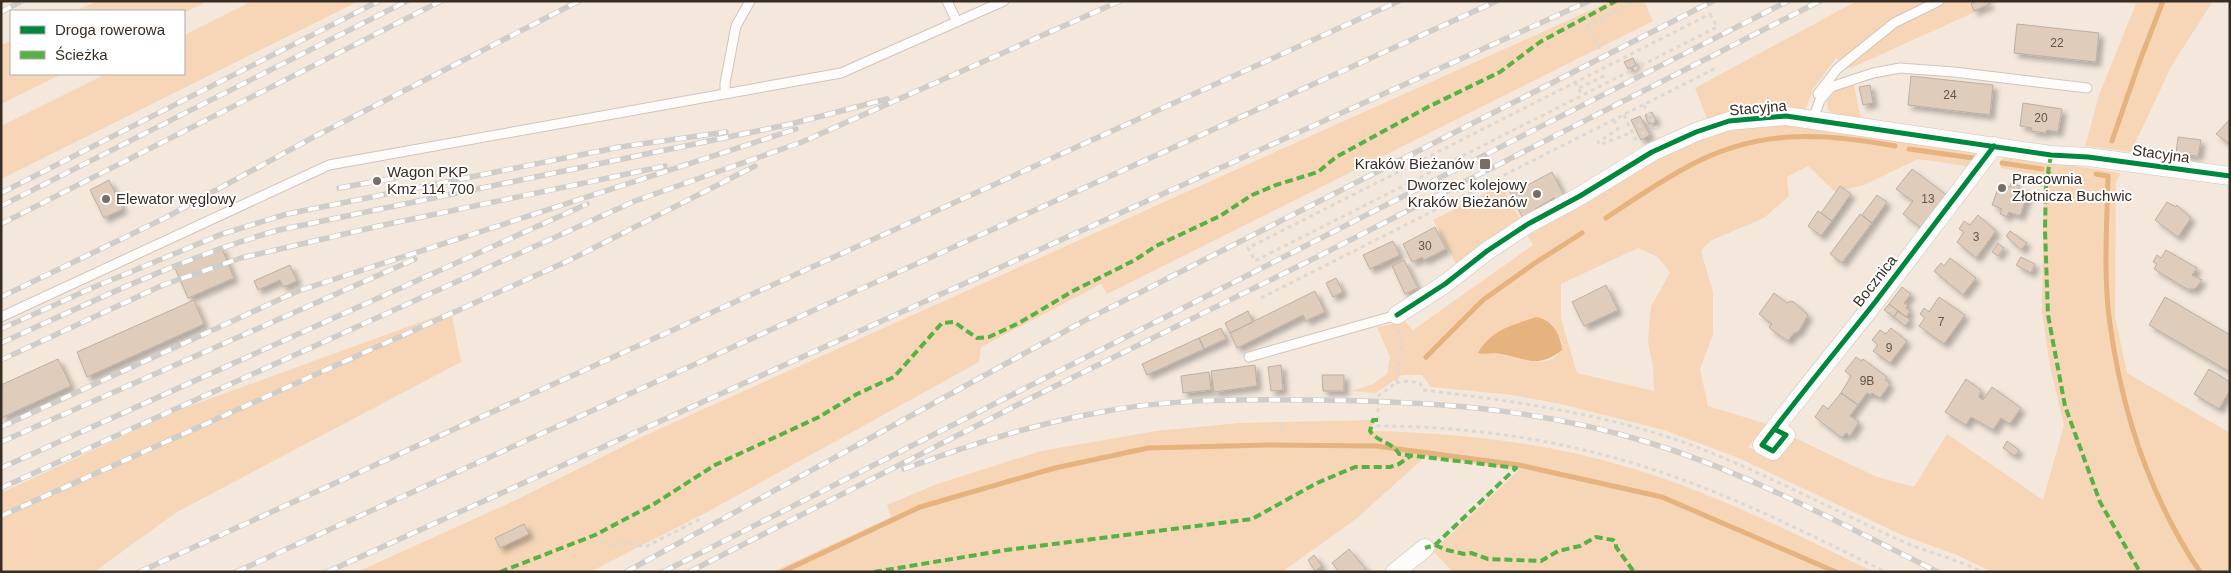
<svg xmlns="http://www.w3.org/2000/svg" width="2231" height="573" viewBox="0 0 2231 573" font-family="Helvetica,sans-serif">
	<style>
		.green { fill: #f6d6b7; fill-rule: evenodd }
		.water { fill: #e6b27e }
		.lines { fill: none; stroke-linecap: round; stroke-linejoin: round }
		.stream { stroke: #e6b27e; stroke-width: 5 }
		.building { fill: #e0ccba; stroke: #baafa5; filter: url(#shadow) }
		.service-casing { stroke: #cfc5bb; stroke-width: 11 }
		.minor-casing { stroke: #cfc5bb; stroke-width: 19 }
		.path { stroke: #dcd9d5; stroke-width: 3; stroke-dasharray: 4 4; stroke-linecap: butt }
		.service { stroke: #fdfcfa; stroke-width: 9 }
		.minor { stroke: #fdfcfa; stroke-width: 18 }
		.rail-casing { stroke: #d0cdc9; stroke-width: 5.5 }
		.rail { stroke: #fff; stroke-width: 4; stroke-dasharray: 11; stroke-linecap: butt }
		.quiet { stroke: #56b245; stroke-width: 4; stroke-dasharray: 8 4; stroke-linecap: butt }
		.cycleway-casing { stroke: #fff; stroke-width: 8 }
		.cycleway { stroke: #00873e; stroke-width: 5 }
		.poi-dot { fill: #7a6e64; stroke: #fff; stroke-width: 2 }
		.labels { text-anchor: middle; stroke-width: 4; stroke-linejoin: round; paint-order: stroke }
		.number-label { font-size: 12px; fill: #625549 }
		.street-label { font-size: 15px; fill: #382d23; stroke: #fff }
		.poi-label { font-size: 15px; fill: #382d23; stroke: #fff; text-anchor: start }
	</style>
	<defs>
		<filter id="shadow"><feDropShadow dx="4.5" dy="4.5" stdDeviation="2.5" flood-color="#0004"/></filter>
	</defs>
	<rect width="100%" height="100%" fill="#f4e8dc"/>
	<!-- green -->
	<path class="green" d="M97,1H208L184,13V11H75Z
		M252,1H359L1,179V126L106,74H184V35Z
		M1611,1H1644L1653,21L1107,294L1101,284L981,347L979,362L709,511L590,572H357L516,500L646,435Z
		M1857,1H1999L1851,68L1836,58L1813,89L1806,109L1762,108L1707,119L1695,88Z
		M2112,1H2213L2172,65L2131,152L2085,146L2099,95L2136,4Z
		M11,41V74H62L1,104V45Z
		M1854,85L1861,119L1836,116L1828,110L1827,101L1836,90Z
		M1783,124L1982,154L1979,168L1918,159L1862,186L1834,191L1808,166L1787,177L1789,196L1764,218L1710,241L1701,251L1713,292V334L1700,369L1708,406L1767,424L1748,447L1772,458L1793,437L1877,477L1914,487L1947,434L2043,500L2064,425L2050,366L2042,311L2044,176L2001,168L2000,161L2006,156L2121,173L2116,182L2115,317L2127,373L2230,433V572H1992L1957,555L1902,535L1741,459L1664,430L1561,404L1512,395L1431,387L1422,375H1402L1376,393L1352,391L1373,384L1387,374L1390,357L1377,327L1389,325L1402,319L1413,330L1533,245L1527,234L1662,154L1725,131ZM1638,248L1658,257L1670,273L1651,306L1648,341L1653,367L1654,391L1577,373L1561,319V284ZM1551,323L1562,342C1561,345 1560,351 1558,354C1542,372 1510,353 1491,353Z
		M1502,185L1520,220L1457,266L1433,220Z
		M451,311L461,362L177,512L94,572H1V493L182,409Z
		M1373,420V431C1459,433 1544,442 1627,467C1713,492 1793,533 1874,572H1453L1433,551L1519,470L1425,457L1356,519L1282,572H772L891,517L887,505L937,484L1041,451L1156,431L1240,423Z"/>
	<!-- water -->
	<path class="water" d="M1536,317C1552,319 1561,335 1562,350C1538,369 1527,359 1501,354C1493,352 1486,355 1478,353C1492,329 1511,326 1536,317Z"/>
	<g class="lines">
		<!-- stream -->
		<path class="stream" d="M2112,141L2139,63L2163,1
			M1909,149L1980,159
			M2002,163L2042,169
			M2096,174L2108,176C2107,225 2103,276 2110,324C2122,413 2150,497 2200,572
			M1606,218C1633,200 1659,182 1687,167C1756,129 1820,132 1895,146
			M1426,357L1483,300L1535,263L1582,233
			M782,572L920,507L1055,468L1148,448L1269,445L1376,446L1519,465L1662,497L1836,572"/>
	</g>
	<!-- building -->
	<path class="building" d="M1976,1H1988L1990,4L1974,11L1971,4Z
		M2017,24L2099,33L2096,62L2014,53Z
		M1633,58L1636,65L1628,69L1624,62Z
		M1911,76L1993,85L1990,115L1908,105Z
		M1870,85L1873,103L1863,105L1859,87Z
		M2023,103L2062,109L2058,132L2047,130L2046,133L2031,131L2032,128L2020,126Z
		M1652,112L1656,120L1649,124L1645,115Z
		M1640,116L1650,135L1641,140L1631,120Z
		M2230,119V144L2216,134Z
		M2178,137L2201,140L2198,156L2176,154Z
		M1912,169L1948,196L1923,229L1903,214L1913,201L1896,189Z
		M1552,172L1565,197L1556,202L1554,198L1535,209L1536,211L1523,218L1509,191L1522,184L1524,187Z
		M109,180L123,209L104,218L90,190Z
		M2000,183L2010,187L2011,183L2020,186L2018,190L2028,194L2020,216L2009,212L2007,217L2000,214L2002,209L1992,205Z
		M1840,186L1851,194L1832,221L1821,213Z
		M1877,195L1887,202L1872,223L1862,215Z
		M2167,202L2176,207L2177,205L2191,218L2178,237L2155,220Z
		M1818,211L1832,221L1821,236L1808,226Z
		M1860,214L1872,223L1842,263L1830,254Z
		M1978,215L1996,231L1976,258L1957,242L1964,232L1959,229L1964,221L1970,225Z
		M1435,227L1446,249L1424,260L1422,257L1412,262L1403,244Z
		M2010,231L2027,243L2021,250L2006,236Z
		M1393,241L1400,255L1370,269L1363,255Z
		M1998,243L2004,248L1998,256L1992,252Z
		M221,246L234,278L188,298L174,266Z
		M2166,250L2197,268L2192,275L2202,280L2195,289H2187L2154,269L2157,264L2153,262L2157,255L2161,258Z
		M2021,257L2035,264L2031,273L2016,265Z
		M1950,258L1976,278L1963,295L1934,271L1941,263L1944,266Z
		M1404,260L1418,288L1405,294L1392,266Z
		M290,265L297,281L283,287L280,280L258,290L254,281Z
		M1336,278L1343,292L1333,297L1326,283Z
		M1606,285L1618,310L1584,326L1572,302Z
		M1902,287L1911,294L1904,303L1908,305L1906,308L1910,311L1906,317L1889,304Z
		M1315,291L1325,312L1306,321L1303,315L1237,348L1230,333Z
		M1774,293L1787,303L1790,301L1794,302L1808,315L1799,331L1793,334L1788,341L1772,330L1769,327L1772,324L1759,314Z
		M1939,297L1965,315L1944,344L1919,326L1925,318L1920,314L1924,308L1929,312Z
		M2165,297L2230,335V372L2149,325Z
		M194,300L204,324L87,377L77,352Z
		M1889,304L1898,311L1894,317L1884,310Z
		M1248,311L1253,322L1230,333L1225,323Z
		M1898,311L1910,320L1905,326L1894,317Z
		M1221,328L1226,339L1204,349L1199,338Z
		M1891,328L1907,341L1890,363L1873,351L1878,345L1872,340L1880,330L1886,334Z
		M1199,338L1204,349L1147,375L1142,364Z
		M1856,357L1862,361L1863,359L1887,377L1885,380L1890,384L1880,398L1872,393L1871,395L1867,393L1858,405L1841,393L1851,376L1845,371Z
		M58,359L71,386L1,418V385Z
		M1255,365L1257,386L1214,392L1211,371Z
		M1281,365L1283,390L1271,391L1268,367Z
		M2209,369L2230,382V390L2219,409L2194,394Z
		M1209,372L1211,390L1183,393L1181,376Z
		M1322,375H1344V391H1323Z
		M1966,379L1981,390L1979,397L1983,400L1992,387L2021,408L2010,424L2001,418L1993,430L1971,417L1966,425L1945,412Z
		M1841,393L1858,405L1850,416L1859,422L1850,436L1846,433L1842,438L1815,417L1823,405L1828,409Z
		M2007,441L2019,450L2015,456L2003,448Z
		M524,524L529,534L500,548L495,538Z
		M1349,549L1368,572H1339L1332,563Z
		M1314,555L1322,566L1315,571L1308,560Z"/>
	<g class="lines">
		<defs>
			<path id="service" d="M947,1L957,22
				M725,94V83L736,26L750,1
				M1818,94L1837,69L1894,23L1939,1
				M1813,119L1820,100L1831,87L1873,73L1900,68L1954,72L2087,88
				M1,317L329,165L841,73L1004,1
				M1249,357L1397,315"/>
			<path id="minor" d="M1397,315L1445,284L1487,251L1528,224L1580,196L1652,152L1696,132L1729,121L1786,116L2051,155L2088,157L2230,176
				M1774,429L1786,435L1773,451L1762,445C1799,396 1838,349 1876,301C1916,249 1955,197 1994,146
				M1395,572L1425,548"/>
		</defs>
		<!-- service casing -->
		<use href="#service" class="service-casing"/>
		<!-- minor casing -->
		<use href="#minor" class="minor-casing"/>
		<!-- path -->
		<path class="path" d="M1710,14L1717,27L1255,261L1248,248Z
			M1600,49L1588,26L1635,1
			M1575,82L1582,95
			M1579,88L1608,74
			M1644,105L1658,131
			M1624,115L1637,143
			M1614,120L1618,129L1598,142L1599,145L1633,132
			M1639,124L1645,137
			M1261,298L1718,67
			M1399,330L1401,350L1396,383L1378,396V426C1479,426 1580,443 1675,477C1748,503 1817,538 1886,572
			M1396,383L1408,381L1420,383L1423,390C1515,401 1607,414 1694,446C1764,473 1830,508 1897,539C1925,552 1955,558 1982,572
			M1280,422L1281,435
			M595,535L600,542L605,545L629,543L645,547L702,518"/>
		<!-- service -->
		<use href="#service" class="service"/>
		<!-- minor -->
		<use href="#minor" class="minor"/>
		<defs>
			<path id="rail" d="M1,12L22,1
				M339,188L395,178
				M1,193L379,1
				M1,206L407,1
				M1,224L441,1
				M1,297L165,218L310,139L579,1
				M1,329L92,288L222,234L287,214L620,147L726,132
				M1,343C92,302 183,257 279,230L791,124L887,99
				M1,360L163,285L241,258L379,226L665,166
				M1,427L298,291L796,129
				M1,442L415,259
				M1,468L587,204
				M904,469C967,446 1030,425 1096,413C1165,399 1236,399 1306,400C1425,401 1532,407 1647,442C1749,473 1843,525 1938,572
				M1,488L635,201L802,142L1120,1
				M1,516L570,260L755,166
				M139,572L1399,1
				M236,572L1497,1
				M327,572L1589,1
				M626,572L1080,323L1713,1
				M663,572L1788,1
				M689,572L1033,397L1315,258L1820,1"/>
		</defs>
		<!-- rail casing -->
		<use href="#rail" class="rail-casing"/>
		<!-- rail -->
		<use href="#rail" class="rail"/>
		<!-- quiet -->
		<path class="quiet" d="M2051,155L2048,172L2054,177L2046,182L2045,230L2048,315L2065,406L2100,502L2140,572
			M1378,420H1373L1370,431C1377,442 1393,442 1399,454L1516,468L1435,545L1425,548
			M1435,545L1447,550L1464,554L1471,553L1488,559L1541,561L1558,551L1580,546L1596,537L1613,540L1616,543V547L1634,572
			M500,572L595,535L654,504L715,465L819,417L857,394L894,377L942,323L954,322L977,338L989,337L1019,323L1073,291L1135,260L1156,246L1220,216L1252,195L1276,185L1318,172L1336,157L1430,106L1500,72L1540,42L1616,1
			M874,572L1006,550L1252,519L1317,483L1355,467H1390L1399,464L1412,455"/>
		<defs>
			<path id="cycleway" d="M1397,315L1445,284L1487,251L1528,224L1580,196L1652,152L1696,132L1729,121L1786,116L2051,155L2088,157L2230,176
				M1774,429L1786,435L1773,451L1762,445C1799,396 1838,349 1876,301C1916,249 1955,197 1994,146"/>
		</defs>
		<!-- cycleway casing -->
		<use href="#cycleway" class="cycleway-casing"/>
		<!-- cycleway -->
		<use href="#cycleway" class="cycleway"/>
	</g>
	<!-- markers -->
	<g class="poi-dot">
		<rect x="1479" y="158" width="12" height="12" rx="2.5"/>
		<circle cx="377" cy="181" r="5"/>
		<circle cx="2002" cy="188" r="5"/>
		<circle cx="1537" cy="194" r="5"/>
		<circle cx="106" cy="199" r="5"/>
	</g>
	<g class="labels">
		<!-- number labels -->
		<g class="number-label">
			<text x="2057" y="47">22</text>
			<text x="1950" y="99">24</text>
			<text x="2041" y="122">20</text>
			<text x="1928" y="203">13</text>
			<text x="1976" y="241">3</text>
			<text x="1425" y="250">30</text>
			<text x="1941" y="326">7</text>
			<text x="1889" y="352">9</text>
			<text x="1867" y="385">9B</text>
		</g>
		<!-- street labels -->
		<g class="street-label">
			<text transform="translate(1758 108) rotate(-5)" y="5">Stacyjna</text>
			<text transform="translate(2161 154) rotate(8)" y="5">Stacyjna</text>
			<text transform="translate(1875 281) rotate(-52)" y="5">Bocznica</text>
		</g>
		<!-- poi labels -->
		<g class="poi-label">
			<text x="1474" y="169" text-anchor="end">Kraków Bieżanów</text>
			<text x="387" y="177">Wagon PKP<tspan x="387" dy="17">Kmz 114 700</tspan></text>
			<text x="2012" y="184">Pracownia<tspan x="2012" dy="17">Złotnicza Buchwic</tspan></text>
			<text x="1527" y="190" text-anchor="end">Dworzec kolejowy<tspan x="1527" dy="17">Kraków Bieżanów</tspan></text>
			<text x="116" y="204">Elewator węglowy</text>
		</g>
	</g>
	<!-- border -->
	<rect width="2231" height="573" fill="none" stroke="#382d23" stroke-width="5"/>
	<!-- legend -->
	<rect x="10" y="10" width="175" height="65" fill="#ffffff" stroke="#afaba7"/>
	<rect x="20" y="26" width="25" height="8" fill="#00873e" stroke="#afaba7"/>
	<text x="55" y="35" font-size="15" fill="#382d23">Droga rowerowa</text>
	<rect x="20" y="51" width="25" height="8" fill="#56b245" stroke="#afaba7"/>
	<text x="55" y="60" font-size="15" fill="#382d23">Ścieżka</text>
</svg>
